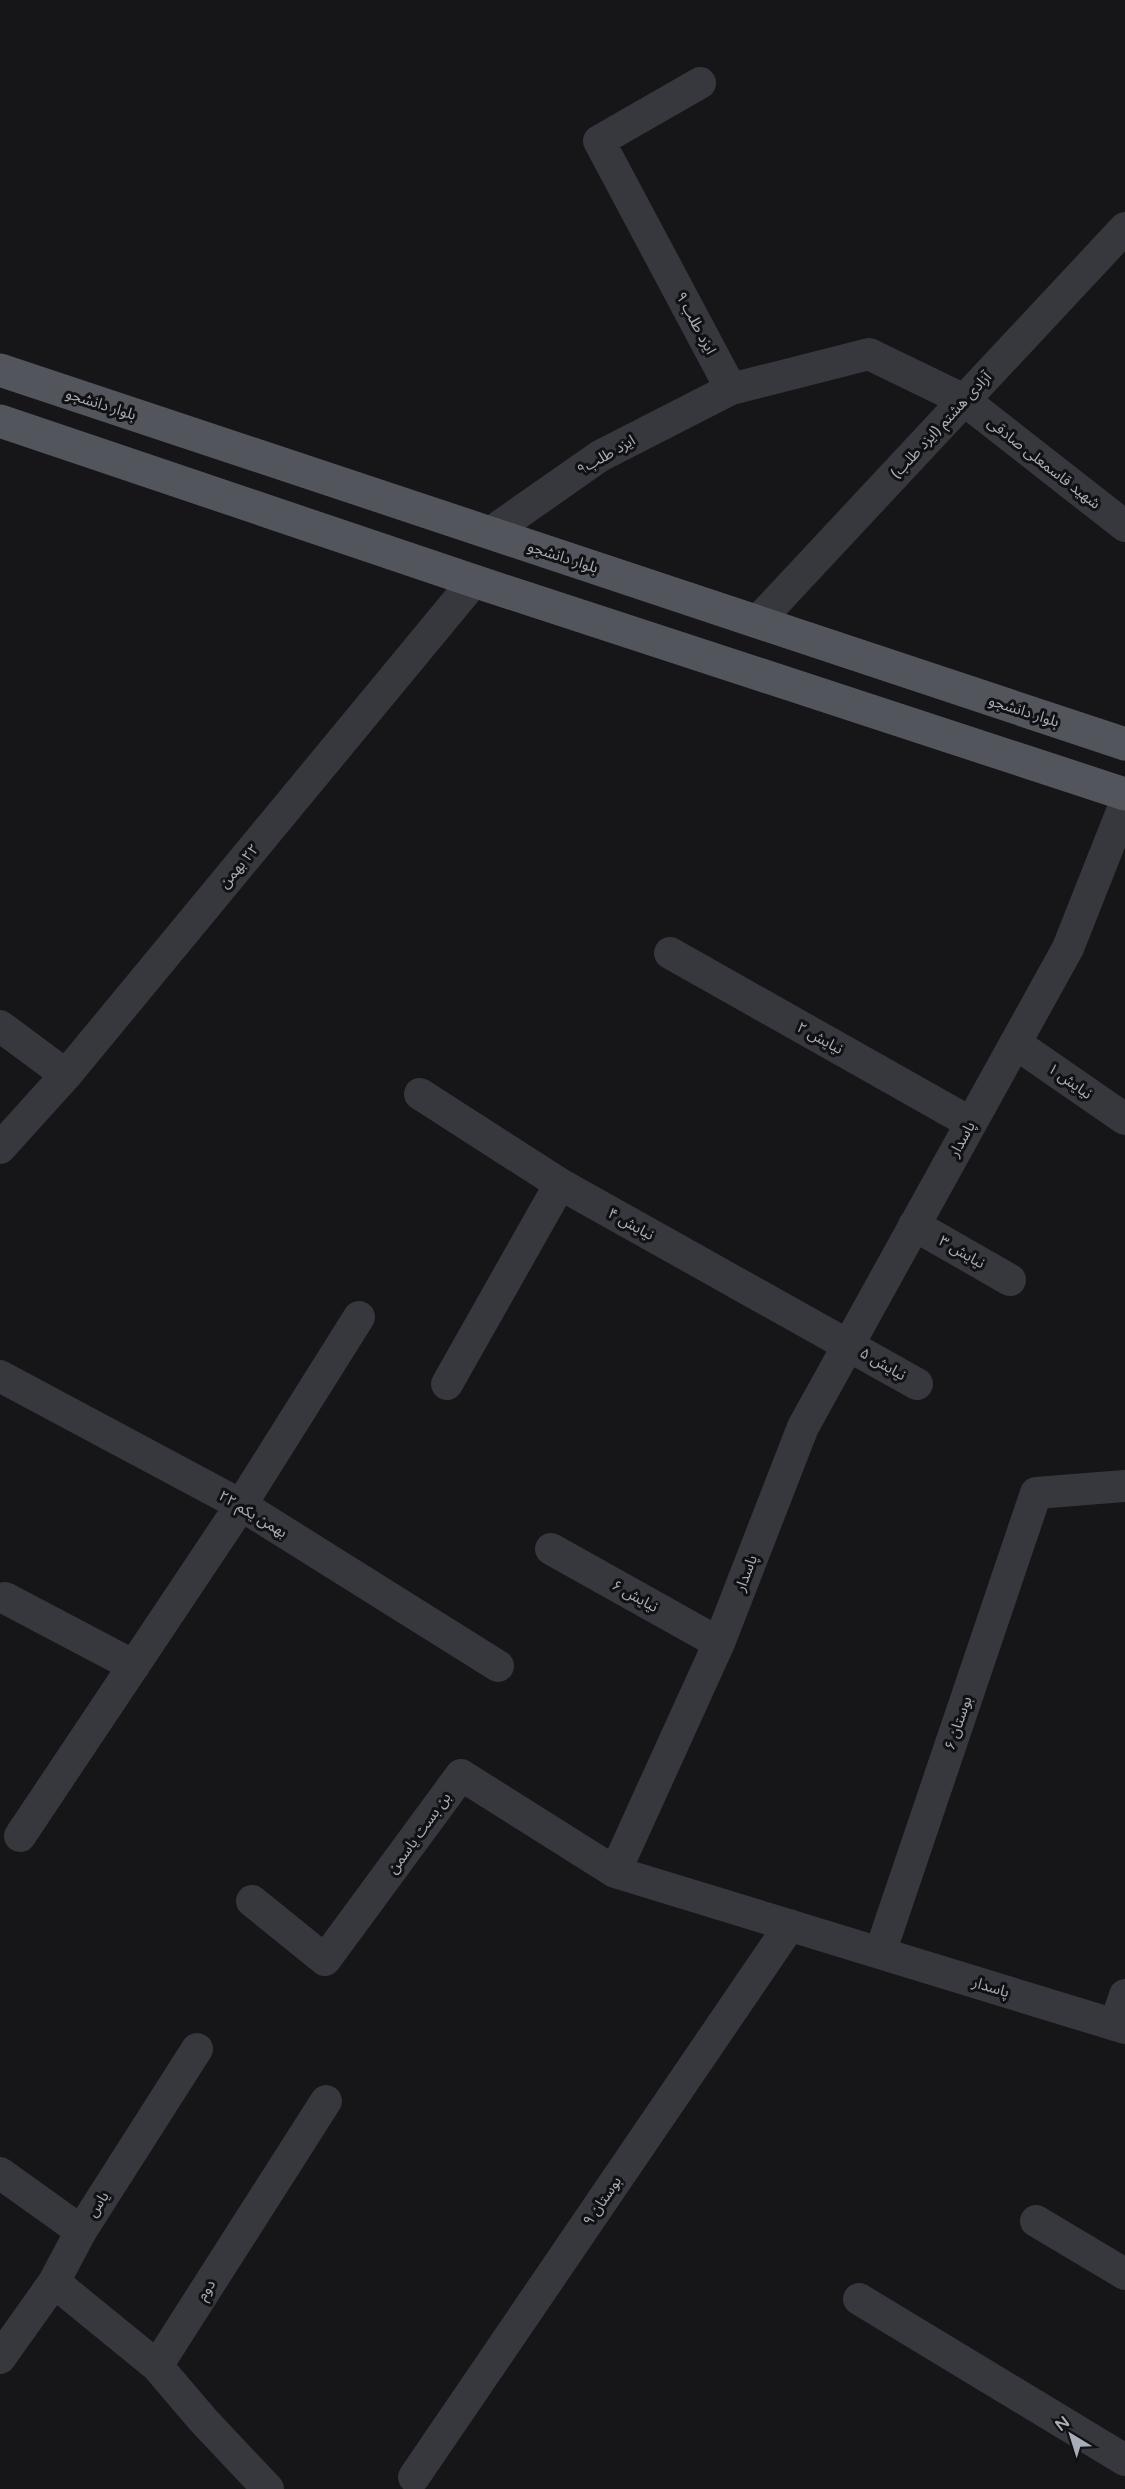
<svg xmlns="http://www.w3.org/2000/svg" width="1125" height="2489" viewBox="0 0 1125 2489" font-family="'Varela Round','Noto Sans Arabic',sans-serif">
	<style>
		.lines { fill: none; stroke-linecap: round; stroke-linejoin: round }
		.street { stroke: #37383d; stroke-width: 32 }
		.primary { stroke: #53555c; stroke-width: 33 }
		.labels { text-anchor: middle; stroke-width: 6; stroke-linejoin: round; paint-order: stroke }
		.street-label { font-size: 15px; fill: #a8adb8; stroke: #111113 }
	</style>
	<rect width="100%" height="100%" fill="#161618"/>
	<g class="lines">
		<!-- street -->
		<path class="street" d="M700,83L599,141L731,389L869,354L964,400L1125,526
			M490,533L600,456L731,389
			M757,622L1125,228
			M670,953L971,1123
			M0,1026L66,1075
			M1015,1043L1125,1119
			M420,1094L560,1184L917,1384
			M0,1148L66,1075L474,581
			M914,1225L1010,1280
			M0,1376L241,1505L498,1666
			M447,1384L560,1184
			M551,1549L719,1643
			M5,1598L134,1666
			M20,1836L241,1505L359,1317
			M615,1872L719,1643L803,1427L1068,948L1125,804
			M252,1901L325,1960L461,1775L615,1872L1125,2028
			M880,1953L1036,1493L1125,1486
			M1115,2025L1125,1995
			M0,2173L81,2231
			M1036,2221L1125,2274
			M54,2282L157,2366L326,2101
			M859,2299L1125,2460
			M0,2358L54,2282L81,2231L197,2049
			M157,2366L203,2420L268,2489
			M414,2477L790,1925"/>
		<!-- primary -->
		<path class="primary" d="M0,370L1125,744
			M0,421L474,581L1125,794"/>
	</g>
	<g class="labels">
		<!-- street labels -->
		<g class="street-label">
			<text transform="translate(696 323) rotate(62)" y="5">ایزد طلب ۹</text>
			<text transform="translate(101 404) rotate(18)" y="5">بلوار دانشجو</text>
			<text transform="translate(941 425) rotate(-47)" y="5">آزادی هشتم (ایزد طلب)</text>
			<text transform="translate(606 455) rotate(-30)" y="5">ایزد طلب۹</text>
			<text transform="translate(1044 463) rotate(38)" y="5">شهید قاسمعلی صادقی</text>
			<text transform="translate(563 557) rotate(18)" y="5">بلوار دانشجو</text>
			<text transform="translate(1024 711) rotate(18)" y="5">بلوار دانشجو</text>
			<text transform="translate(239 866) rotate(-50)" y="5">٢٢ بهمن</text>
			<text transform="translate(820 1038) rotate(29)" y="5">نیایش ۲</text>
			<text transform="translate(1070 1081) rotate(35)" y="5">نیایش ۱</text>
			<text transform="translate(962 1139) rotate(-61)" y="5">پاسدار</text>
			<text transform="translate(631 1224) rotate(29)" y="5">نیایش ۴</text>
			<text transform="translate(962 1252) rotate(30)" y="5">نیایش ۳</text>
			<text transform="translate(883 1364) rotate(30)" y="5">نیایش ۵</text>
			<text transform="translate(253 1514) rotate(31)" y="5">۲۲ بهمن یکم</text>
			<text transform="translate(746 1573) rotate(-69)" y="5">پاسدار</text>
			<text transform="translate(635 1596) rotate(29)" y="5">نیایش ۶</text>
			<text transform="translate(958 1723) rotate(-71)" y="5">بوستان ۶</text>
			<text transform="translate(419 1833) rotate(-54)" y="5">بن بست یاسمن</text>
			<text transform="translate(991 1987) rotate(17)" y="5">پاسدار</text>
			<text transform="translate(602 2201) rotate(-56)" y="5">بوستان ۹</text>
			<text transform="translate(98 2204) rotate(-57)" y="5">یاس</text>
			<text transform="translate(206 2290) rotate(-57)" y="5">دوم</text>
		</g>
	</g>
	<!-- north arrow -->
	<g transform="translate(1071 2435) rotate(322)" stroke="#111113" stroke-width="4.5" paint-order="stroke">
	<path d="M0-4.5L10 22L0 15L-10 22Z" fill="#a8adb8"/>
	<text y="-9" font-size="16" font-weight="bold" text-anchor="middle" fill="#a8adb8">N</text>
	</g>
</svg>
